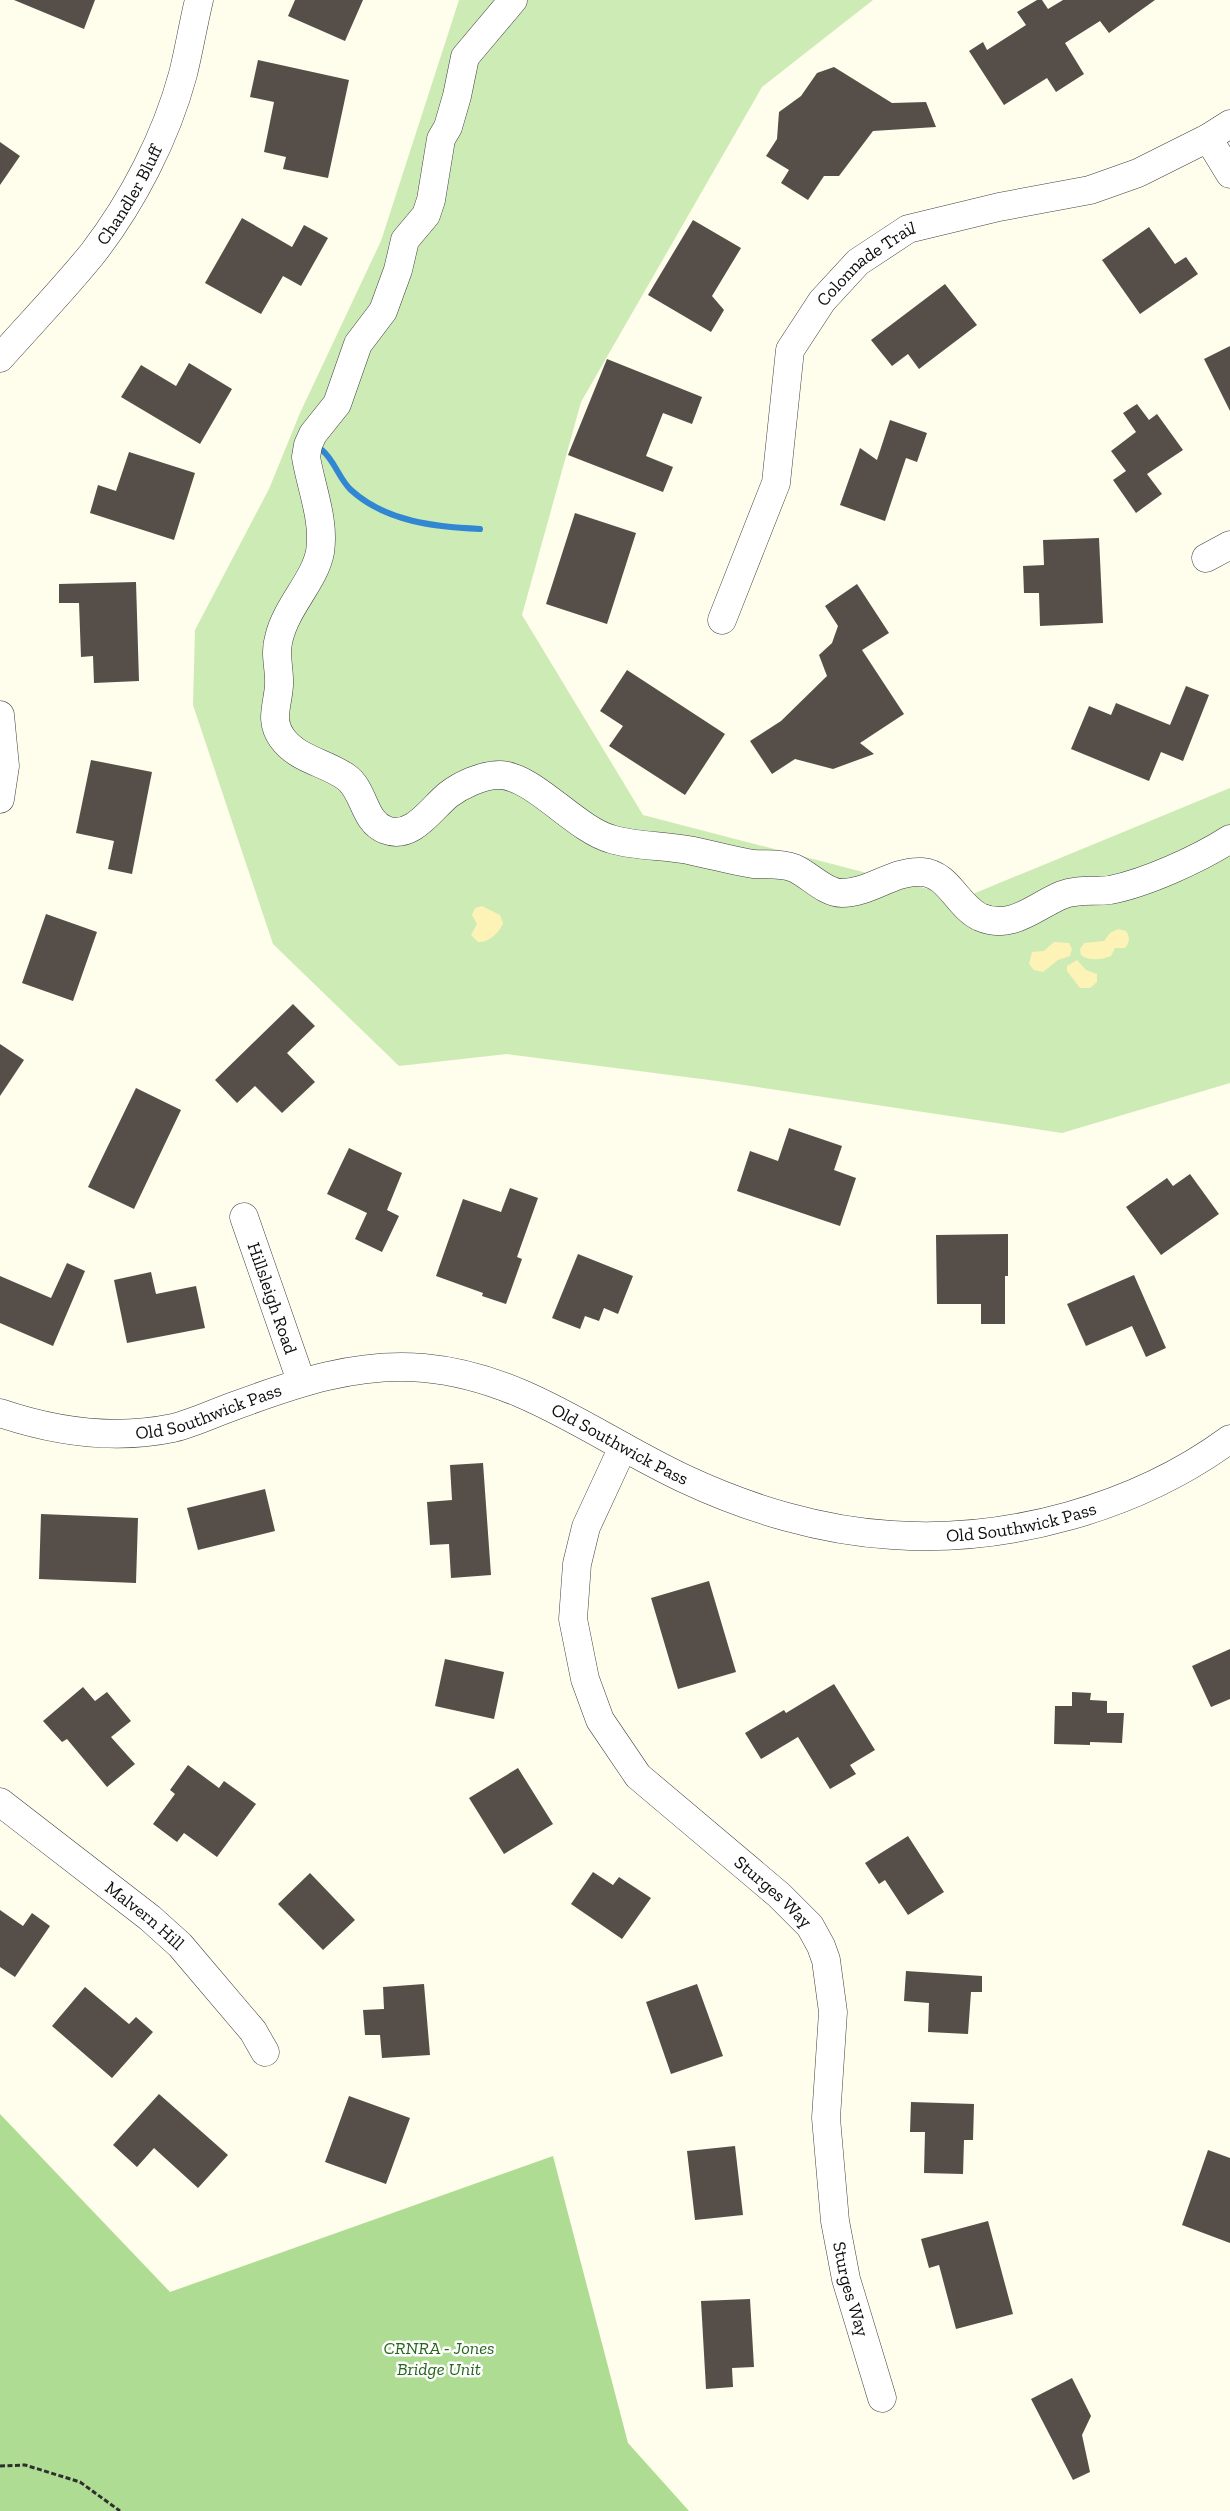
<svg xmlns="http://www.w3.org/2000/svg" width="1230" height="2511" viewBox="0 0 1230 2511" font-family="'Zilla Slab',serif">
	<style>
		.green { fill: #cdebb4 }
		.forest { fill: #aedc93 }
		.sand { fill: #fdf3b6 }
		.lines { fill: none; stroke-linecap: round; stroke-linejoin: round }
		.stream { stroke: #3287d3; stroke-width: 6 }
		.building { fill: #564f49 }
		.minor-casing { stroke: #404040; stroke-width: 29 }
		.path { stroke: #2f2f2f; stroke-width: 3; stroke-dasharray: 5 2.5; stroke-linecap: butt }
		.minor { stroke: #fff; stroke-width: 28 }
		.labels { text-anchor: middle; stroke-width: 5; stroke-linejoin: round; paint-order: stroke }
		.street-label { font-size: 18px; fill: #0d0d0d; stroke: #fff }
		.park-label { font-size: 18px; font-style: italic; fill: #24671a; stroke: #fff }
	</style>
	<rect width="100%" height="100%" fill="#fffdec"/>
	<!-- green -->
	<path class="green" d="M459,0H873L762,87L581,402L522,615L643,815L963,898L1230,788V1083L1062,1133L717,1081L507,1054L399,1066L273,944L193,705L195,630L269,489L300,413L381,241Z"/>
	<!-- forest -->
	<path class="forest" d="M0,2114L170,2292L553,2156L628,2443L689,2511H0Z"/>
	<!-- sand -->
	<path class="sand" d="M482,906L500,915L503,923C500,932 489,943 478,942L471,935L477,924L472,915L475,908Z
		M1118,929L1126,931C1130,937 1130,942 1125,948H1115L1111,956C1102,960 1088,961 1081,955L1080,949L1084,943L1104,941L1110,933Z
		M1054,942L1069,943L1072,949L1070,956L1058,960L1043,972L1034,970L1029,964L1032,952L1044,951Z
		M1077,960L1086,970L1097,974V982L1090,988H1080L1067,971V966Z"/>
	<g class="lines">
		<!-- stream -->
		<path class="stream" d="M322,450C335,461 339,479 351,490C386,522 436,527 480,529"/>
	</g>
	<!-- building -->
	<path class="building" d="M14,0H95L84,29Z
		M295,0H363L345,41L288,16Z
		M1037,0H1042L1048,9L1063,0H1155L1109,33L1100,21L1065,43L1084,74L1056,92L1047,78L1004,105L969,51L983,42L987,50L1026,25L1017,12Z
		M258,60L349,80L328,178L283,169L286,157L264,152L274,102L250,97Z
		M834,67L892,103L926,102L936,127L873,131L839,176H824L808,200L781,183L789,170L766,156L777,139L779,112L801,96L817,73Z
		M0,142L20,156L0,185Z
		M242,218L292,247L304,225L328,238L301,286L283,276L261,314L205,283Z
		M693,220L741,248L712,296L724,310L711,332L648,295Z
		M1149,227L1175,264L1186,257L1198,274L1140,314L1102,260Z
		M945,284L977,325L919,369L908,354L892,366L871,340Z
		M1230,346V411L1204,359Z
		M607,359L702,397L692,424L663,413L646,456L673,467L663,492L568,455Z
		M189,363L232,389L200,444L121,397L141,365L176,386Z
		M1137,404L1149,420L1157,414L1183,450L1147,474L1162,494L1136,513L1113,480L1126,471L1111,451L1136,432L1123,413Z
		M890,420L927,433L917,462L906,458L885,521L840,505L860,448L877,460Z
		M129,452L195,473L174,540L90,513L98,485L116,491Z
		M575,513L636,533L607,624L546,604Z
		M1099,538L1103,623L1040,626L1039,593H1024L1023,566L1044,565L1043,540Z
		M136,582L139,681L94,683L93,656L81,657L79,603H59V584Z
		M857,584L889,633L862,650L904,714L860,743L874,754L833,769L795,759L772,774L750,741L781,721L827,676L819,655L832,643L838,626L825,606Z
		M627,670L725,734L685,795L609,746L623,726L600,711Z
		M1186,686L1209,695L1183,761L1161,752L1149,781L1071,749L1089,706L1111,715L1116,703L1170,725Z
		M91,760L152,772L132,874L108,869L114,841L76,833Z
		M46,914L97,932L73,1001L22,983Z
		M293,1004L315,1026L287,1053L315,1082L282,1113L255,1086L237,1103L215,1080Z
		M0,1044L24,1060L0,1096Z
		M136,1088L181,1110L134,1209L88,1187Z
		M789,1128L842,1146L834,1170L856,1178L840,1226L737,1191L750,1151L778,1161Z
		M349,1148L402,1173L387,1210L399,1216L382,1252L355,1239L367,1213L327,1194Z
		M1190,1174L1219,1214L1161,1255L1126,1207L1167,1178L1173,1186Z
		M510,1188L538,1198L517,1257L522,1259L506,1304L482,1296L483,1293L436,1276L463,1199L501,1212Z
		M1008,1234V1276H1005V1324H981V1304H937L936,1235Z
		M578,1254L633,1276L618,1314L604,1308L599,1321L585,1316L580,1329L552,1318Z
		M67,1263L85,1271L53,1346L0,1323V1276L51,1298Z
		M151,1272L156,1294L196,1286L205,1328L127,1343L114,1280Z
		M1134,1275L1166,1348L1146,1357L1132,1326L1086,1346L1067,1304Z
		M483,1463L491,1575L451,1578L449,1544L430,1545L427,1502L452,1500L450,1465Z
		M265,1489L275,1531L198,1550L187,1508Z
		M41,1514L138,1518L136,1583L39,1579Z
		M709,1581L736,1672L678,1689L651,1598Z
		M1230,1649V1699L1211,1707L1192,1666Z
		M445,1659L504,1672L494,1719L435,1706Z
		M834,1684L875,1750L850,1765L856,1774L830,1789L798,1737L761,1759L745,1733L784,1710L786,1713Z
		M83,1687L95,1701L107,1692L131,1721L111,1737L135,1764L107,1787L67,1739L62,1742L43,1721Z
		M1072,1692L1091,1693L1090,1700L1107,1701V1713H1124L1122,1743L1090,1742V1745L1054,1744L1055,1706H1072Z
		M188,1765L219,1788L224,1781L256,1804L217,1857L184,1833L177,1842L153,1824L175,1794L170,1790Z
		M518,1768L553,1824L504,1854L469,1798Z
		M908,1836L944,1892L908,1915L885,1880L879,1884L865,1863Z
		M593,1872L613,1885L619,1877L651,1898L622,1939L571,1904Z
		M310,1873L355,1920L323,1950L278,1904Z
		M0,1910L23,1926L32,1913L50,1926L15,1977L0,1967Z
		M906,1971L982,1976V1992H971L968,2034L928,2032L929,2003L904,2001Z
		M424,1984L430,2055L382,2058L380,2035H365L363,2010L384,2009L383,1987Z
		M697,1984L723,2056L671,2074L646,2002Z
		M85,1987L129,2024L136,2017L153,2032L112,2078L52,2026Z
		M159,2094L228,2155L198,2188L154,2148L137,2167L113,2145Z
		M349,2096L410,2118L386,2184L325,2162Z
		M911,2102L974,2104L973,2140H964L963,2174L924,2173L925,2132H910Z
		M735,2146L743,2215L695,2220L687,2151Z
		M1208,2150L1230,2158V2243L1182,2225Z
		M988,2221L1013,2314L956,2329L939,2265L929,2268L921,2239Z
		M750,2299L754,2367L732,2368L733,2387L706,2389L701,2301Z
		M1072,2378L1091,2416L1082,2435L1090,2472L1073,2480L1031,2399Z"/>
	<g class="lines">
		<defs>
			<g id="minor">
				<path d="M513,0L465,57L457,96L448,127L441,139L431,200L426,215L405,240L398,270L383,311L358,344L337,404L313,434L308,445L306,457C311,488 325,520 320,552C315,580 286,607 279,638C274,654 280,669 279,685C278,705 269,720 282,738C298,760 325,762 346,777C365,790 363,822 386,830C412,840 431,809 448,795C461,785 482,775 499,775C533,775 575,829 611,839C637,847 666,845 693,851C713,855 733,861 753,864C767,865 781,863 794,868C810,875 825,893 842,893C870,893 894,870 922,872C949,874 957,906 980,917C1012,931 1035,906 1062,895C1077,889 1095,892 1110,890C1146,883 1199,859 1230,839"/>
				<path d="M1208,138L1230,174"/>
				<path id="s1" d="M0,358C31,323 64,289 93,253C133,201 166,137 183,74C189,50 193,25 199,0"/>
				<path d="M1206,558L1230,545"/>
				<path id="s2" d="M722,620L776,483L790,350L822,301L858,262L908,229L999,207L1090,190L1138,173L1208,138L1230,124"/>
				<path d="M0,715L5,766L0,799"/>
				<path id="s3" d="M244,1217L301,1381"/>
				<path id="s4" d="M0,1413C56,1432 115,1440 173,1428C194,1423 214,1413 234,1406C296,1383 357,1362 424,1368C524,1377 597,1438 685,1479C749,1509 822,1531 892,1535C1008,1543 1136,1508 1230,1439"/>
				<path id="s5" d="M623,1447L586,1527L577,1564L573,1619L585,1679L600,1720L638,1776L779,1895L810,1926L821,1946L826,1960L833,2012L826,2118L835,2221L846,2279L882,2398"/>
				<path id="s6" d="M0,1802L150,1918L180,1945L253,2031L265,2052"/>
			</g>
		</defs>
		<!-- minor casing -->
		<use href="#minor" class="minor-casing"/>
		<!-- path -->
		<path class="path" d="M0,2466L25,2465L80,2482L120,2511"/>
		<!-- minor -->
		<use href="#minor" class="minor"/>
	</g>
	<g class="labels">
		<!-- street labels -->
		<g class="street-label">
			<text dy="6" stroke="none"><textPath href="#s1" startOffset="209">Chandler Bluff</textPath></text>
			<text dy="6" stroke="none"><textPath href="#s2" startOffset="398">Colonnade Trail</textPath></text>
			<text dy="6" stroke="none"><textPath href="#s3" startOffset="86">Hillsleigh Road</textPath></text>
			<text dy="6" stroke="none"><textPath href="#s4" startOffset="214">Old Southwick Pass</textPath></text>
			<text dy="6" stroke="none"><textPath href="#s4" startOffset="648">Old Southwick Pass</textPath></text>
			<text dy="6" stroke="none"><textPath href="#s4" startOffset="1068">Old Southwick Pass</textPath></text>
			<text dy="6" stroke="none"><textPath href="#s5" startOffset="532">Sturges Way</textPath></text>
			<text dy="6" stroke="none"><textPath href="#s6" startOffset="184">Malvern Hill</textPath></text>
			<text dy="6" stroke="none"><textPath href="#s5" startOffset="952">Sturges Way</textPath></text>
		</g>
		<!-- park labels -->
		<g class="park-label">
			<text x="439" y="2354">CRNRA - Jones<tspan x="439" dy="21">Bridge Unit</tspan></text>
		</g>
	</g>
</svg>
